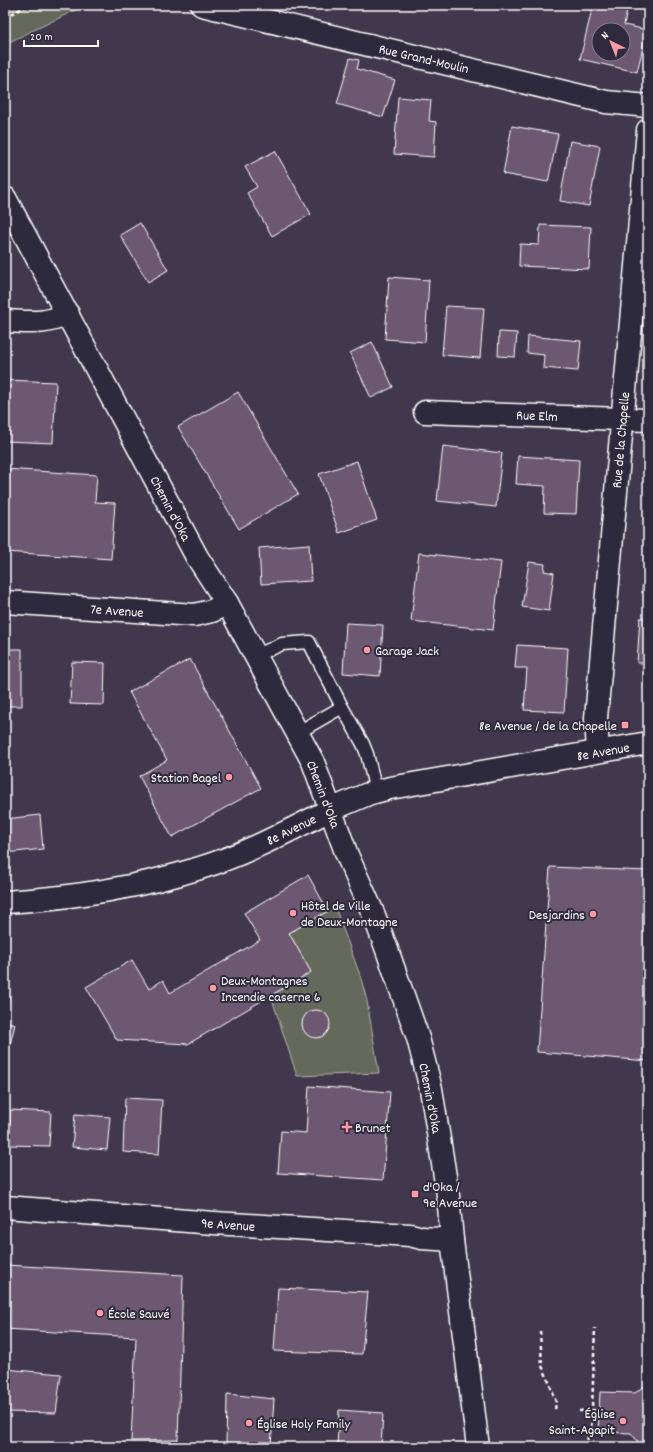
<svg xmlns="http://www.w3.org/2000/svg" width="653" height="1452" viewBox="0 0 653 1452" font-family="Dekko,sans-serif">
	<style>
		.green { fill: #65695b; stroke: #b2b4ad }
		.building { fill: #6c5971; stroke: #fff; fill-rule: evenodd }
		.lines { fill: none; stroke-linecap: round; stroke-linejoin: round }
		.lane-casing { stroke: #fff; stroke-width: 15 }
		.street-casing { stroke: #fff; stroke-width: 25 }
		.secondary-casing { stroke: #fff; stroke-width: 25 }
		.path { stroke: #fff; stroke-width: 2.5; stroke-dasharray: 4 3; stroke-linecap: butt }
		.lane { stroke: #2f2a3d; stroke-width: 12 }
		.street { stroke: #2f2a3d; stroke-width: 22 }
		.secondary { stroke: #2f2a3d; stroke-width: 22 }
		.poi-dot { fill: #ff9aa2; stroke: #2f2a3d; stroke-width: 1.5 }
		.labels { text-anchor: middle; stroke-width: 4; stroke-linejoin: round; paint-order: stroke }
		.street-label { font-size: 14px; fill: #fff; stroke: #2f2a3d }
		.poi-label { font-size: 14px; fill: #fff; stroke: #2f2a3d; text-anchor: start }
	</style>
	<rect width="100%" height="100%" fill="#41384d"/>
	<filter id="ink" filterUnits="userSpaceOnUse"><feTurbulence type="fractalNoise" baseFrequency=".025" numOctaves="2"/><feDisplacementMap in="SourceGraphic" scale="8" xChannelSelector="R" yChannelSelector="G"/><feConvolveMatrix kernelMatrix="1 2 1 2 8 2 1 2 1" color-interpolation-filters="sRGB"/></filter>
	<g filter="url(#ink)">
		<!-- green -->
		<path class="green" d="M5,5H86L5,44Z
			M335,907L360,975L367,1001L379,1073L297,1076L271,996L311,972L289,933Z"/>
		<!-- building -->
		<path class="building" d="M593,5H608L610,7L627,10L624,25L647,30L637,72L580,59ZM599,30H623V54H599Z
			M350,58L359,60L357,69L395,80L383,117L337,104Z
			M398,97L431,100L429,121L436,122L434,157L394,154Z
			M512,126L558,134L548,182L503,174Z
			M570,141L600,146L589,206L560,201Z
			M275,151L311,214L272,236L247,193L257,187L245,167Z
			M140,223L168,270L148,282L120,235Z
			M540,225L591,227L589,269L519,266L520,244L539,245Z
			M389,277L429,280L425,342L385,339Z
			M446,306L484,308L480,358L442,355Z
			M499,332L517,333L515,357L498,356Z
			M528,336L581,341L578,371L543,368L544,355L527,353Z
			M372,342L393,387L371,398L350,353Z
			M5,380L56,382L53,443L5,441Z
			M238,392L298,494L239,529L178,427Z
			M443,446L502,453L496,507L437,501Z
			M518,456L579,460L576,514L544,513L545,486L516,484Z
			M357,461L377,520L339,533L319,474Z
			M5,469L97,475L95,502L115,503L111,559L5,552Z
			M309,544L311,581L261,584L259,548Z
			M419,553L501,562L493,630L411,621Z
			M529,562L545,564L544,571L554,573L549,611L522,607Z
			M644,562L648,563V593H642Z
			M640,618H648V663H637Z
			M346,623L383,625L380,676L343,673Z
			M517,645L568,648L564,712L524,710L527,668H515Z
			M5,649H22V706H5Z
			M190,659L261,788L172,837L139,776L167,760L129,692Z
			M72,662L105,663L104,705L70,704Z
			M40,815L43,849L6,853L5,819Z
			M550,867L648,871V1061L537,1052Z
			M308,875L328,911L289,933L311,972L188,1044L117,1040L86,987L132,960L149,989L163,980L170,993L260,940L244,913Z
			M5,968H11L8,1004H5Z
			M302 1024a14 14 0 1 1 28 0a14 14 0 1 1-28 0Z
			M5,1021L15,1024L10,1045L5,1044Z
			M309,1086L390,1092L383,1180L278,1173L281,1131L306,1133Z
			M125,1098L162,1100L159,1154L123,1152Z
			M10,1110L51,1112L49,1146L9,1145Z
			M75,1114L110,1117L107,1150L72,1147Z
			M5,1265L183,1275L178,1440L131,1441L136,1337L5,1329V1332Z
			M278,1288L368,1292L362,1354L274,1351Z
			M5,1369L61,1374L56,1413L5,1412Z
			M648,1383V1447H642L631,1433L598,1432L600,1392L635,1393Z
			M227,1394L274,1399L271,1447H226Z
			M339,1410L383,1413L381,1447H337Z"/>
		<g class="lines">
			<defs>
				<path id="lane" d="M255,656L282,644L309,642L342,707L297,733
					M342,707L363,744L367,754L376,791"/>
				<path id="street" d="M202,5L606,102L648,106
					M5,321C30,322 44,325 68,314
					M425,412L648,420
					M5,602L194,615L212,611L227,603
					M598,751L596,718L648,130
					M5,902C70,898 137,888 200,868C246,854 288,831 330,810
					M5,1207L214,1223L410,1235L422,1238L452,1240"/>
				<path id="secondary" d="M5,198L197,557L227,603L313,762L347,855L373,913L386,947L418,1038L431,1089L448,1195L452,1240L478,1447
					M330,810L368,794L390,788L648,743"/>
			</defs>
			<!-- lane casing -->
			<use href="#lane" class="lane-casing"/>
			<!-- street casing -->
			<use href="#street" class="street-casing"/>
			<!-- secondary casing -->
			<use href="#secondary" class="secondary-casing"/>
			<!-- path -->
			<path class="path" d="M5,17L29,5
				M540,1331L542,1366L548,1379L556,1402L555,1410
				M579,1411L599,1410
				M587,1447L588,1434L591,1429L592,1409L595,1328"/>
			<!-- lane -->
			<use href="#lane" class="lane"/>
			<!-- street -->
			<use href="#street" class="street"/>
			<!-- secondary -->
			<use href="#secondary" class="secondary"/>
		</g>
	</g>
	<!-- markers -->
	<g class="poi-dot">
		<circle cx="367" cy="650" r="4"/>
		<rect x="621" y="721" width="8" height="8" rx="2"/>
		<circle cx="229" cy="777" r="4"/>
		<circle cx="293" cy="913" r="4"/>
		<circle cx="593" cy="914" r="4"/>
		<circle cx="213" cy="988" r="4"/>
		<path d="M345 1121h4v4h4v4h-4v4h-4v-4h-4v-4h4z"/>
		<rect x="411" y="1190" width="8" height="8" rx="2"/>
		<circle cx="100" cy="1313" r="4"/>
		<circle cx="623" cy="1421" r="4"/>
		<circle cx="249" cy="1423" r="4"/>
	</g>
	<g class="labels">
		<!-- street labels -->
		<g class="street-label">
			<text transform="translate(424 58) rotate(13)" y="5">Rue Grand-Moulin</text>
			<text transform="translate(537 415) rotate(2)" y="5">Rue Elm</text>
			<text transform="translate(620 440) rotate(-85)" y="5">Rue de la Chapelle</text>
			<text transform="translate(171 508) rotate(62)" y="5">Chemin d'Oka</text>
			<text transform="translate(117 610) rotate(4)" y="5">7e Avenue</text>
			<text transform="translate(603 751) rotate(-10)" y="5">8e Avenue</text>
			<text transform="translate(324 794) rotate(69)" y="5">Chemin d'Oka</text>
			<text transform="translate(291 829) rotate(-26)" y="5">8e Avenue</text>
			<text transform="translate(431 1098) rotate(79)" y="5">Chemin d'Oka</text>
			<text transform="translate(228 1224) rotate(4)" y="5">9e Avenue</text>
		</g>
		<!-- poi labels -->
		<g class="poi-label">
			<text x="375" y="655">Garage Jack</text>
			<text x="617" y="730" text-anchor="end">8e Avenue / de la Chapelle</text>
			<text x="221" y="782" text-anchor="end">Station Bagel</text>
			<text x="301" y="910">Hôtel de Ville<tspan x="301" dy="16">de Deux-Montagne</tspan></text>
			<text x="585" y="919" text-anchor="end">Desjardins</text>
			<text x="221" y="985">Deux-Montagnes<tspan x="221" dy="16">Incendie caserne 6</tspan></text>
			<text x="355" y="1132">Brunet</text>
			<text x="423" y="1191">d'Oka /<tspan x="423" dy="16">9e Avenue</tspan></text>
			<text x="108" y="1318">École Sauvé</text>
			<text x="615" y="1418" text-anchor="end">Église<tspan x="615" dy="16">Saint-Agapit</tspan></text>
			<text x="257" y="1428">Église Holy Family</text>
		</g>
	</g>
	<!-- margin -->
	<rect width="653" height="1452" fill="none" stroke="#2f2a3d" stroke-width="20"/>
	<rect x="10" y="10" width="633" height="1432" fill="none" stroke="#fff" stroke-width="1.5" filter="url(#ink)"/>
	<!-- north arrow -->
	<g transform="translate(611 42) rotate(317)"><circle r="19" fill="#2f2a3d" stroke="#827f8b"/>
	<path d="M0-3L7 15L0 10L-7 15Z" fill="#ff9aa2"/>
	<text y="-6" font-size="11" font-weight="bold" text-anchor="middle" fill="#ffffff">N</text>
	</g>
	<!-- scale -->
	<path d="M24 40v6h74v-6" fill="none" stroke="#ffffff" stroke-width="2"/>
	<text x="30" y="40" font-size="12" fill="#ffffff" stroke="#2f2a3d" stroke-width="3" paint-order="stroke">20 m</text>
</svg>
